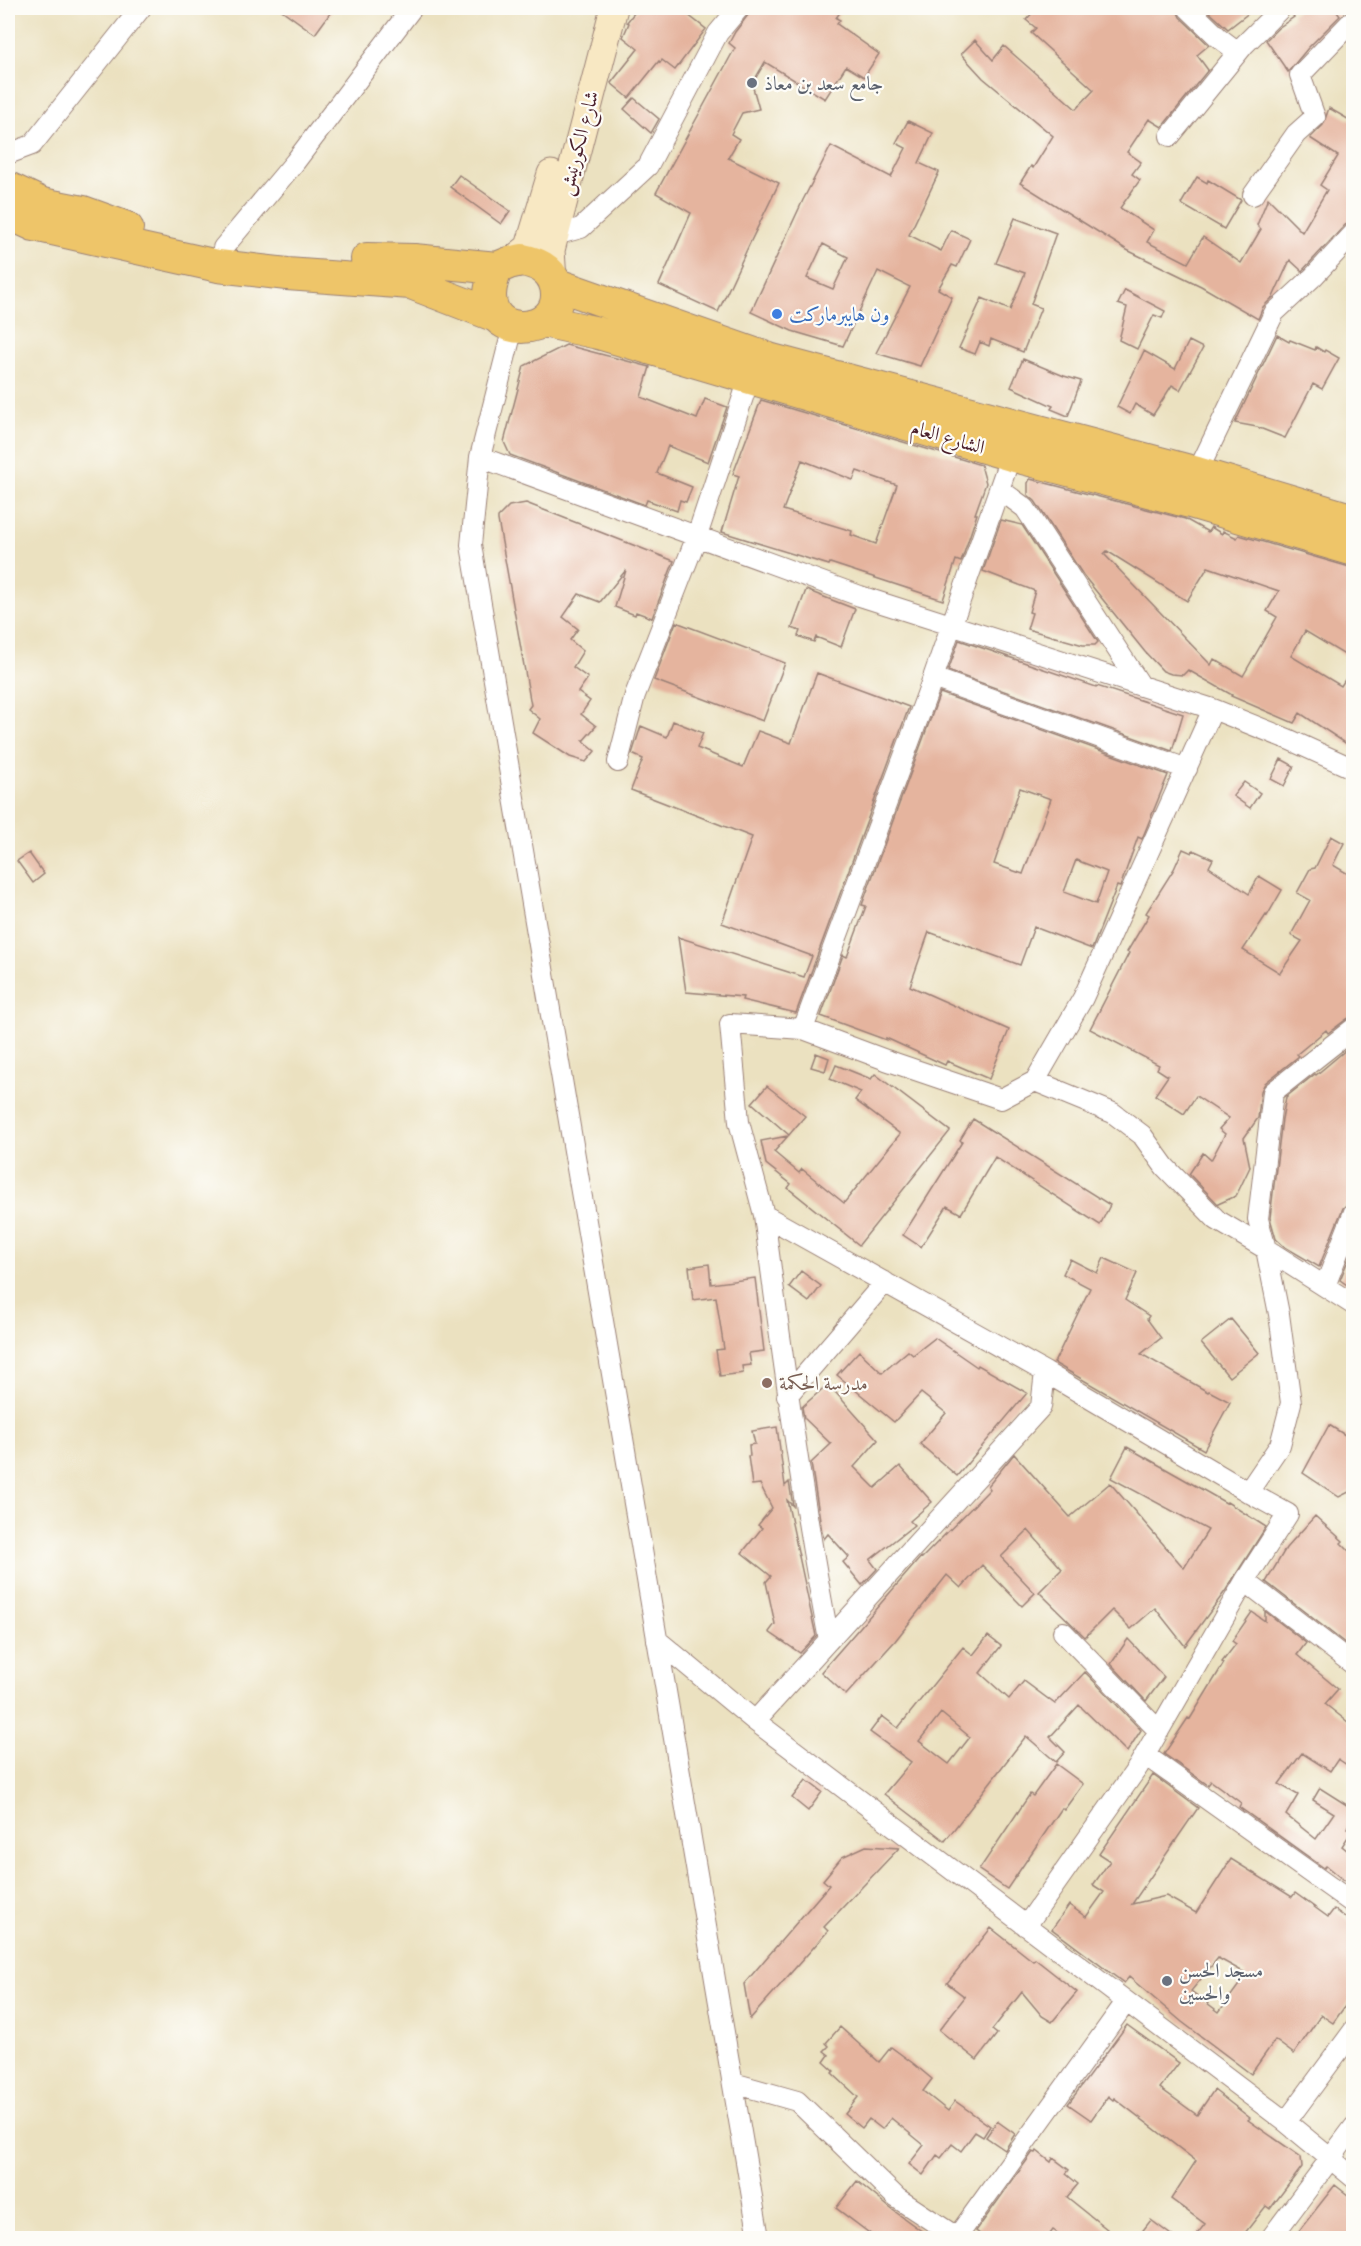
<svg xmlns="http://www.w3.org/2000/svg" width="1361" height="2246" viewBox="0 0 1361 2246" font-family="'Gentium Book Plus',Amiri,serif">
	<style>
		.building { fill: #e5b49e; fill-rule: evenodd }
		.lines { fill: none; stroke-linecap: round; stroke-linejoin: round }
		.minor-casing { stroke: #9a8076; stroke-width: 22 }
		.secondary-casing { stroke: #9a8076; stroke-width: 29 }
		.primary-casing { stroke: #9a8076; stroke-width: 34 }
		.minor { stroke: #fff; stroke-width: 20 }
		.secondary { stroke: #f8e8c3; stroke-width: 27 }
		.primary { stroke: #eec569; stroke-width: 32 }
		.worship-dot { fill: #6b7280; stroke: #fdfcf7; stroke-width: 2 }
		.shop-dot { fill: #3f7fe0; stroke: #fdfcf7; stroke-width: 2 }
		.education-dot { fill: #8d6e63; stroke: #fdfcf7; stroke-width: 2 }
		.labels { text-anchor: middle; stroke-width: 4.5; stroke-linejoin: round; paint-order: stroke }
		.worship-label { font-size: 20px; fill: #5b616d; stroke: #fdfcf7; text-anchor: start }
		.street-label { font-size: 20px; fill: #4a1f2b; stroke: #fdfcf7 }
		.shop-label { font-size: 20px; fill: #366cbe; stroke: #fdfcf7; text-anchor: start }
		.education-label { font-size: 20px; fill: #785e54; stroke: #fdfcf7; text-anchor: start }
	</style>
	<rect width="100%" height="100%" fill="#fdfcf7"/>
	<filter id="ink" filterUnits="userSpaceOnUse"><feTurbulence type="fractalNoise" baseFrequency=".0167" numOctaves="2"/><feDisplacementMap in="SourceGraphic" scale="12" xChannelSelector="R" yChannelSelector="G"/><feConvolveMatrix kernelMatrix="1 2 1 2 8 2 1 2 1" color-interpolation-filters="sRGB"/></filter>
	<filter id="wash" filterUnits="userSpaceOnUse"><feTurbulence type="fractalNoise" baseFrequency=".008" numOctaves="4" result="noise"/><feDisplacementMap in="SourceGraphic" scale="24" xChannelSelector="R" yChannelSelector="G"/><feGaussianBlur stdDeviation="1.35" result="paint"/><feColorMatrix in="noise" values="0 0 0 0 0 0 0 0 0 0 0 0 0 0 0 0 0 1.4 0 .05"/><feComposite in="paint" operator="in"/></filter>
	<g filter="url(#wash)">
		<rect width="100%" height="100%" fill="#ebe1c0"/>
		<g id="blocks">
			<!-- building -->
			<path class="building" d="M279,8H334L315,34Z
				M638,8H679L706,29L675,70L662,60L660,63L659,61L629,98L611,83L638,49L623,37L629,23L627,22Z
				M751,8H843L836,18L840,20L837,24L879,54L864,77L846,66L825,99L765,62L752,84L759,109L742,113L731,134L739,139L728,158L779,183L749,245L718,312L659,285L691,213L656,193L735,48L729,43L735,32L748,15Z
				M1037,8H1176L1180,17L1209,45L1197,55L1208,70L1162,127L1149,119L1127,152L1141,162L1132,174L1140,180L1120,208L1154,230L1147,242L1188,263L1203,237L1241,263L1261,229L1257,225L1268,198L1302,232L1327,190L1320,185L1338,156L1310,138L1323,125L1329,108L1353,122V221L1345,225L1302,271L1290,260L1273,297L1263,307L1258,319L1201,286L1127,250L1020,183L1031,166L1033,168L1053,136L983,78L961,54L975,40L993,60L1004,46L1076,109L1094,90L1031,33L1036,28L1026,20Z
				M1205,8H1255L1228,29Z
				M1301,8H1334L1340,16L1308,48L1288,72L1266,40L1278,28L1294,17L1292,14Z
				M634,98L659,119L651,133L624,109Z
				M908,121L933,133L919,163L939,172L909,235L941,251L951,230L970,239L957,267L952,265L938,289L952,297L920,366L876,353L910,287L878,271L843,346L792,331L751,312L803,200L831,146L891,177L906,148L896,143ZM823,244L848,257L833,289L807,278Z
				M459,175L510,211L501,224L450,187Z
				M1197,177L1207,183L1208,180L1241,200L1224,229L1181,204Z
				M1015,218L1056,233L1031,304L1041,308L1023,352L991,339L989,346L980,342L975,354L959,348L982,298L1010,310L1025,273L996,263Z
				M1125,290L1165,311L1162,318L1154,315L1137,349L1119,340L1127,307L1118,304Z
				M1277,335L1289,342L1290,340L1315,350L1316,347L1324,352L1325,350L1339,358L1322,389L1313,384L1285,438L1257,427L1235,423Z
				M1189,341L1203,348L1180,390L1172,385L1153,415L1135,404L1130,414L1117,407L1144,351L1175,369Z
				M566,345L650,367L641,397L697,419L705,399L727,407L708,462L668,446L657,473L692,487L686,502L680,500L677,511L647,500L645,505L510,455L504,442L524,366Z
				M1023,359L1064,376L1081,381L1068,416L1051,409L1053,406L1011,387Z
				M761,400L981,465L986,483L975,514H977L961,562L956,560L943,600L830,563L829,565L722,532L739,476L733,474ZM802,460L853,480L857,471L897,485L876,544L851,535L852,531L783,510Z
				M1030,479L1185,519L1208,532L1211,527L1222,534L1223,531L1237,538L1239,535L1353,568V660L1305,631L1291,656L1341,686L1353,667V748L1300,713L1294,723L1231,696L1232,695L1188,670L1183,675L1171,674L1163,671L1145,652L1083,575L1035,501L1028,495V483ZM1107,551L1187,601L1208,567L1279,591L1267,611L1277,617L1243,676L1214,659L1211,665L1104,554Z
				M526,503L674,561L652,618L636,612L635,615L615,607L626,570L600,602L579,594L563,617L578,629L570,640L583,651L573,667L588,678L578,692L590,701L581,714L596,726L583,741L595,751L586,762L570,757L533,733L540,719L528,709L531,705L498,520V517L509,506Z
				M1001,520L1022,525L1098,642L1095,645H1083L1027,629L1032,613L1029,612L1035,591L983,571Z
				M806,590L855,609L841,647L816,637L814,642L798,636L800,631L792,628Z
				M676,622L785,663L763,721L654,680Z
				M959,640L1096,687L1097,686L1183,714L1172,751L948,671Z
				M817,673L909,707L796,1013L742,1000L743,997L686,992L678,937L804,977L812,956L722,923L752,837L631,790L643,759L632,754L641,726L667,737L673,721L703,733L697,748L743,767L758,731L791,743Z
				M940,693L1168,775L1142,839L1138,837L1120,887L1117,886L1092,949L1034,927L1020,965L929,932L910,986L1009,1030L989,1079L947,1061L945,1065L886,1038V1040L821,1016L843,955L847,957L866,906L862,905ZM1020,788L1051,799L1023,874L994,864ZM1076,860L1107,872L1096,904L1064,892Z
				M1281,759L1294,766L1284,786L1271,779Z
				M1244,782L1260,793L1250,808L1233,796Z
				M1331,836L1344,843L1333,865L1353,877V922L1349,932L1353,934V1016L1347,1019L1328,1033L1326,1030L1297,1054L1299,1056L1265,1083L1261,1091L1258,1118L1244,1138L1250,1167L1236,1196L1218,1204L1189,1174L1203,1153L1211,1160L1225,1134L1219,1129L1229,1118L1196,1096L1184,1114L1155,1095L1168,1076L1157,1069L1159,1065L1090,1029L1129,953L1127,952L1149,915L1146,913L1174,869L1183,849L1192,853L1193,850L1213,859L1209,867L1249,894L1259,876L1282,890L1267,916L1266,915L1243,950L1280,973L1302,941L1291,935L1310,900L1297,893L1310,869L1315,868Z
				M29,853L44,874L33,883L17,861Z
				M1353,1044V1195L1352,1200L1343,1208L1319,1267L1285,1247L1276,1239L1270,1218L1282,1119L1286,1097L1315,1074L1316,1075Z
				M816,1053L829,1058L825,1071L811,1067Z
				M836,1065L871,1079L875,1074L950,1131L859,1245L788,1188L791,1184L766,1164L761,1141L788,1136L774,1152L799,1173L802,1169L844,1203L900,1134L855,1100L861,1092L830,1079Z
				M767,1086L805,1116L789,1135L752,1103Z
				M973,1119L1110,1205L1100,1225L995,1157L961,1214L947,1206L921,1247L903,1235L962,1142L960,1140Z
				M1353,1252V1289L1340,1280L1351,1253Z
				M1104,1258L1137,1273L1125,1300L1149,1316L1147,1319L1161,1338L1141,1354L1208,1392L1209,1391L1230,1402L1204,1450L1054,1363L1090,1288L1063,1274L1070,1259L1097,1273Z
				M709,1264L711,1284L755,1278L764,1351L749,1353L751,1365L742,1366L743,1373L720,1376L716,1350L724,1349L716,1297L693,1300L689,1267Z
				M801,1271L821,1286L809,1302L789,1287Z
				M1231,1319L1259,1353L1229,1377L1201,1343Z
				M935,1338L977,1367L978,1365L1027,1393L957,1476L920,1444L946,1413L921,1393L894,1422L837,1375L859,1351L882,1373L908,1351L913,1355Z
				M828,1384L878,1440L854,1467L875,1488L900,1466L932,1502L910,1521L914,1525L870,1560L877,1569L862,1585L843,1562L849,1557L828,1534L824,1539L822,1532L811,1463L831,1444L804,1418L802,1407Z
				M1329,1425L1353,1440V1490L1339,1497L1303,1473Z
				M777,1427L785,1486L789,1482L793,1506L787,1500L816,1636L800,1653L769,1632L775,1624L766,1582L771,1576L742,1553L762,1528L758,1525L772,1508L760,1484L752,1485L748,1456H750L749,1445L755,1444L752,1431Z
				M1127,1447L1226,1503L1227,1502L1266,1527L1226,1590L1185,1646L1155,1608L1131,1629L1112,1610L1085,1637L1039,1592L1062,1569L1028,1530L1001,1557L1035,1593L1022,1606L982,1565L961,1588L947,1575L895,1641L846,1695L821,1672L921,1557L922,1558L990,1489L988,1486L1014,1454L1070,1517L1110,1483L1184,1568L1208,1530L1111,1478Z
				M1315,1516L1343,1541L1341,1543L1353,1555V1642L1350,1647L1266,1582L1286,1548Z
				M1265,1611L1306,1643L1297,1655L1338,1689L1325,1704L1353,1726V1769L1338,1759L1330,1771L1302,1753L1279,1784L1298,1795L1286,1815L1316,1839L1334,1813L1313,1800L1320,1788L1353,1809V1818L1347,1828L1352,1831L1342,1846L1353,1855V1875L1347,1883L1326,1866L1324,1868L1239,1807L1241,1803L1211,1781L1208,1785L1164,1754L1188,1718L1190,1719L1224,1663L1222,1662L1236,1644L1232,1641L1252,1612L1265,1621Z
				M988,1636L1001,1646L980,1673L1009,1699L1024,1681L1055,1704L1085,1672L1141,1730L1127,1752L1079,1705L1050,1737L1065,1752L1056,1762L1026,1736L945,1841L884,1794L911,1762L870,1732L882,1716L898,1728L963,1647L973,1655ZM941,1713L970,1737L949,1764L919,1741Z
				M1128,1639L1164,1677L1146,1701L1111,1664Z
				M1056,1764L1083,1784L1064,1810L1062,1808L1007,1889L979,1870L1030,1794L1033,1796Z
				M1153,1775L1198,1808L1132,1904L1166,1896L1196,1913L1231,1859L1292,1897L1295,1893L1328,1917L1334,1909L1353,1923V1995L1333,2023L1321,2015L1294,2054L1275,2040L1251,2074L1182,2022L1129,1977L1124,1983L1052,1929L1069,1905L1086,1917L1104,1892L1093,1885L1110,1861L1099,1854ZM1218,1958L1247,1974L1219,2012L1191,1991Z
				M806,1780L822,1792L808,1811L792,1798Z
				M866,1846L899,1848L824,1927L828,1931L750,2019L744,1984L829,1885L823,1880L842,1857Z
				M991,1928L1033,1961L1035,1959L1077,1992L1052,2022L1042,2016L1022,1992L992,2030L997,2034L977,2060L939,2030L965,1997L947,1983Z
				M1127,2025L1179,2063L1160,2088L1197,2115L1214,2090L1250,2118L1248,2120L1301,2157L1302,2167L1270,2209L1266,2206L1241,2238H1194L1205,2224L1171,2199L1196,2161L1114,2098L1113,2100L1108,2096L1091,2120L1068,2104Z
				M840,2027L879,2062L891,2047L914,2064L932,2079L923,2091L948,2111L955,2101L990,2126L983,2137L975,2132L961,2151L952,2144L941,2158L937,2155L923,2175L909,2164L924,2145L891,2118L882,2129L869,2119L862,2128L845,2114L858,2097L832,2073L834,2071L824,2062L829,2055L824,2051L829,2046L826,2043Z
				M997,2121L1015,2134L1005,2150L986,2137Z
				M1037,2151L1051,2162L1053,2158L1069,2170L1066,2174L1078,2184L1067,2197L1118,2238H1065L1053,2230L1047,2238H985L976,2231L1033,2152L1036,2153Z
				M857,2181L890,2208L931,2238H876L836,2208Z
				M1335,2185L1353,2199V2238H1306L1298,2232Z
				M1151,2220L1175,2238H1137Z"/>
		</g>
	</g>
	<g filter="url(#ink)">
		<use href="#blocks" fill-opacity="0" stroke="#9a8076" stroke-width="1.5"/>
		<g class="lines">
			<defs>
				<path id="minor" d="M1188,8L1218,37L1238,52
					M1170,136L1244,45L1281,8
					M8,154L32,145L141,8
					M1253,195L1296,134L1315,117L1300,75L1354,19
					M555,235L581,228L648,166L718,33L739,8
					M223,248L295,162L412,8
					M513,327L480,457L471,545L759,2238
					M480,457L860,596L1213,709L1290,740L1354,769
					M1197,473L1274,313L1313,277L1354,233
					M999,489L1025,508L1141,686
					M933,678L1187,769
					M618,762L635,695L697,536L749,379
					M1354,1028L1273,1092L1258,1219L1266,1249L1354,1305
					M803,1029L933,678L1011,455
					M1035,1081L1083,998L1213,709
					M764,1215C782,1357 802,1499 829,1640
					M1325,1286L1354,1212
					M1045,1372L1248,1492
					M787,1396L885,1282
					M1245,1581L1354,1665
					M1063,1632L1159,1731
					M657,1640L755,1721L1286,2122L1354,2178
					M755,1721L1041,1407L1045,1372L764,1215L739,1122L730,1024L803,1029L886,1060L1001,1099L1035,1081L1113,1113L1142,1135L1165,1167L1217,1220L1266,1249L1279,1314L1291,1403L1280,1445L1248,1492L1288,1514L1245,1581L1138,1767L1026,1926
					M1145,1755L1354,1904
					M733,2083L797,2101L897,2198L958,2238
					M1286,2122L1354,2030
					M957,2237L1126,2002
					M1271,2238L1354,2127"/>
				<path id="secondary" d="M509,263L529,247L551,174
					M553,280L551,250L614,8"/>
				<path id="primary" d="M8,188L42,204L83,212L127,228
					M8,213L34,225L218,266L287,274L411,283L496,316
					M367,259L414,260L497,268
					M522,260C536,263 550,268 555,283C573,341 462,347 497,268L509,263Z
					M555,284L772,360L1197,473L1354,520
					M543,321L598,333L1011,455L1190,502L1354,550"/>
			</defs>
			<!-- minor casing -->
			<use href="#minor" class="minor-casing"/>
			<!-- secondary casing -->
			<use href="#secondary" class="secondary-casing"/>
			<!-- primary casing -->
			<use href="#primary" class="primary-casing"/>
			<!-- minor -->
			<use href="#minor" class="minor"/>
			<!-- secondary -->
			<use href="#secondary" class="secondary"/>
			<!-- primary -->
			<use href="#primary" class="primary"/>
		</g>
	</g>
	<!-- markers -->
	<g class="worship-dot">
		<circle cx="752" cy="83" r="6"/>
		<circle cx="1167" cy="1981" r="6"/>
	</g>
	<circle class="shop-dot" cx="777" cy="314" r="6"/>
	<circle class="education-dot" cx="767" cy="1383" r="6"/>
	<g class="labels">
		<!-- worship labels -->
		<g class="worship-label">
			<text x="764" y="90">جامع سعد بن معاذ</text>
			<text x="1179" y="1977">مسجد الحسن<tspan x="1179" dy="23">والحسين</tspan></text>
		</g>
		<!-- street labels -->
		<g class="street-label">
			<text transform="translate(578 143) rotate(-75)" y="7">شارع الكورنيش</text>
			<text transform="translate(948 437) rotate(16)" y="7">الشارع العام</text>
		</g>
		<!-- shop labels -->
		<g class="shop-label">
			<text x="789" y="321">ون هايبرماركت</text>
		</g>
		<!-- education labels -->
		<g class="education-label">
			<text x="779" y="1390">مدرسة الحكمة</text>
		</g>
	</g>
	<!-- margin -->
	<rect width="1361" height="2246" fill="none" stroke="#fdfcf7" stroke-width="30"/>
</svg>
